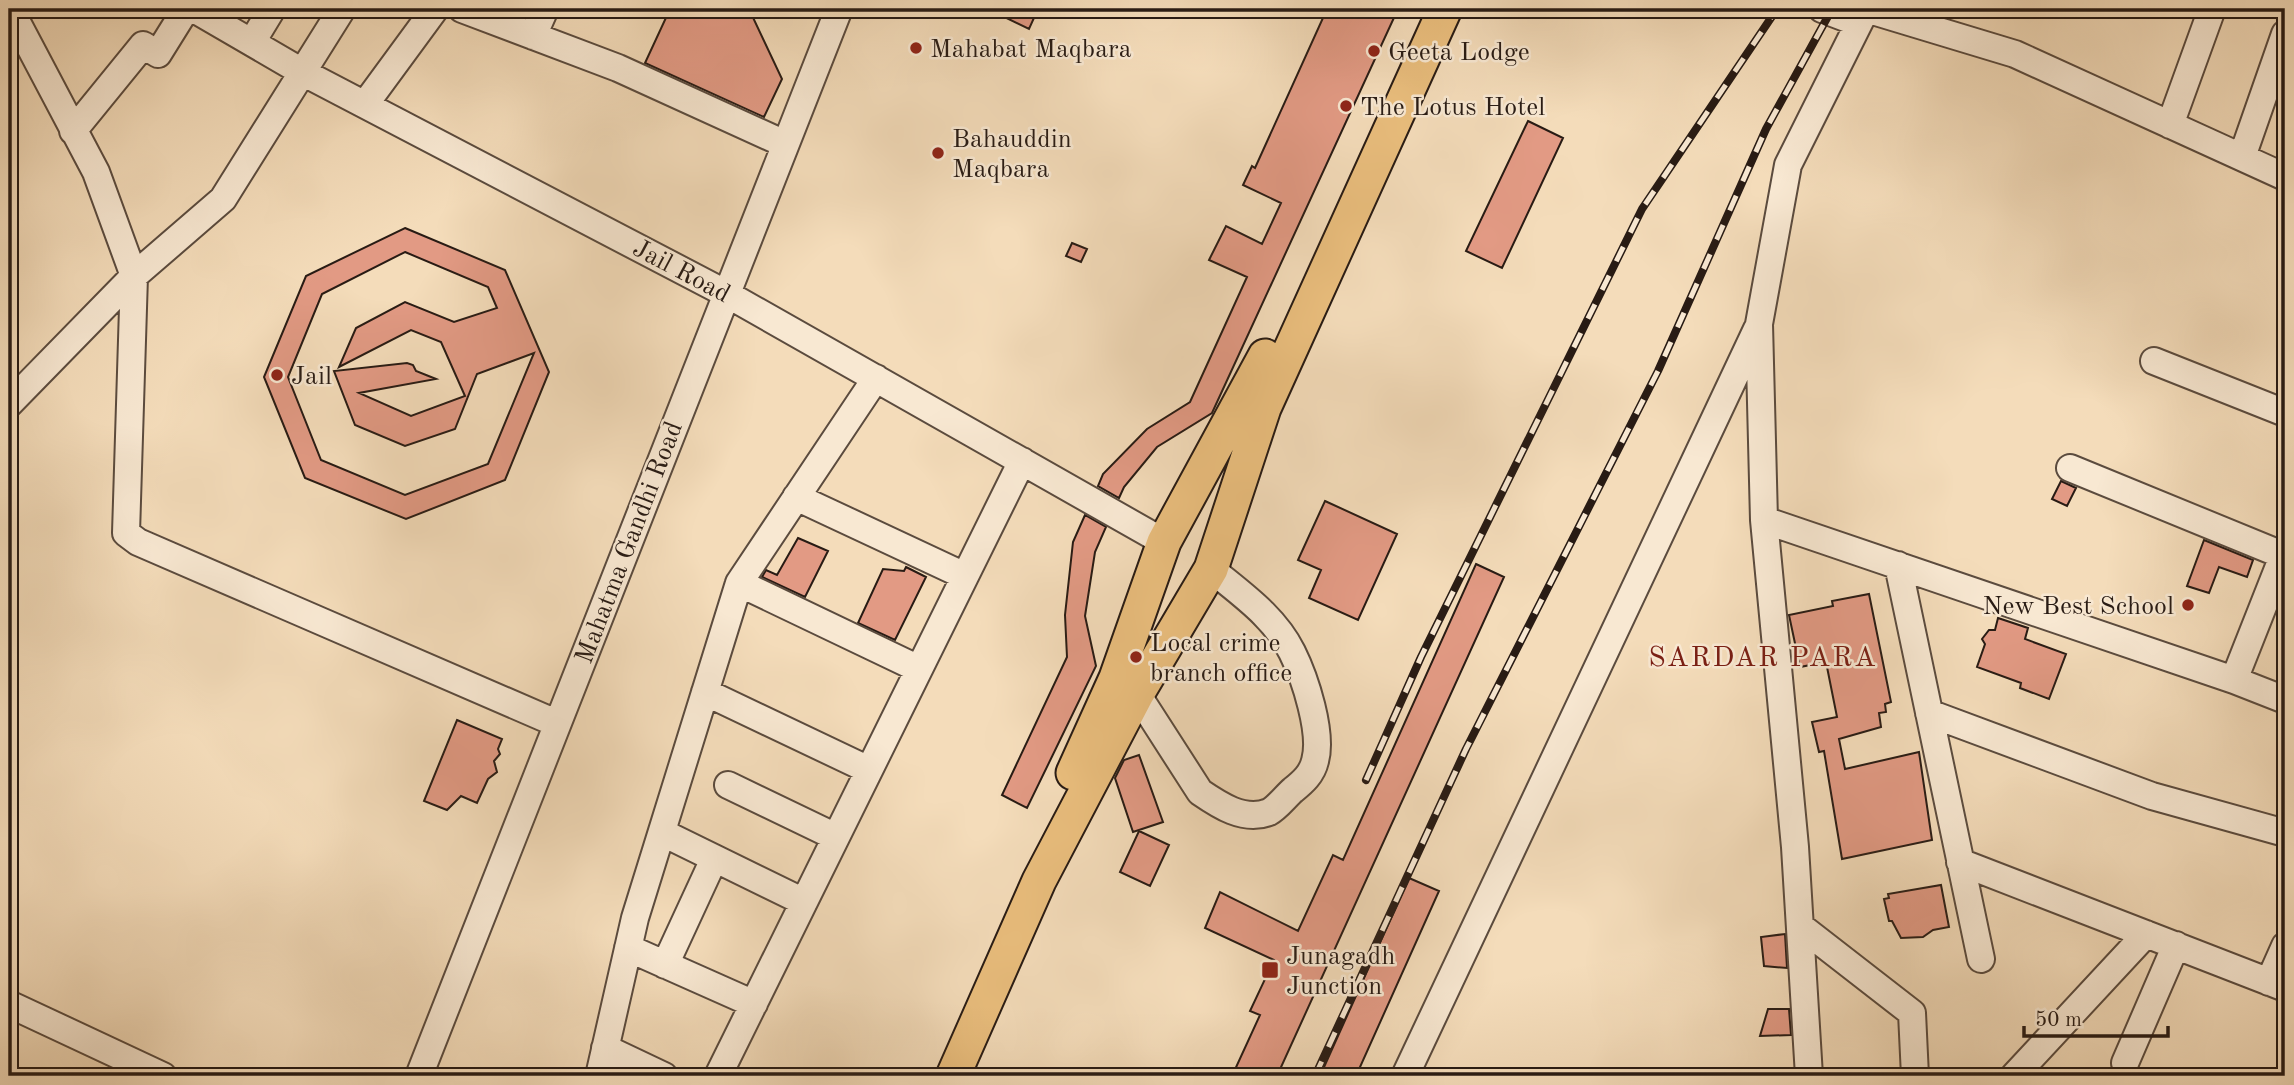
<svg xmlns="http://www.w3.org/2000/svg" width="2294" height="1085" viewBox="0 0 2294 1085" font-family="'Old Standard TT',serif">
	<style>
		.building { fill: #e29a84; stroke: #281b14; stroke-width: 2; fill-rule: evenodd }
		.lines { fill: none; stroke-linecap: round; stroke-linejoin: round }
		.minor-casing { stroke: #5b4b3e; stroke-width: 30 }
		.major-casing { stroke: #281b14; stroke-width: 37 }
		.minor { stroke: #f8e8d2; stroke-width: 26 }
		.major { stroke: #eabe7d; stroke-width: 33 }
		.rail-casing { stroke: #281b14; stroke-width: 8 }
		.rail { stroke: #f8e8d2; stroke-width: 5; stroke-dasharray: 16; stroke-linecap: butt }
		.poi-dot { fill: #8f2418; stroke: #f8e8d2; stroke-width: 2.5 }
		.labels { text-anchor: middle; stroke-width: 5; stroke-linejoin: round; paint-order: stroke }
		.poi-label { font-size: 26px; fill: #281b14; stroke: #f8e8d2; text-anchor: start }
		.street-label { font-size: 26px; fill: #281b14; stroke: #f8e8d2 }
		.neighbourhood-label { font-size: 28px; letter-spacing: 2px; fill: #7a1f14; stroke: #f8e8d2 }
	</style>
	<rect width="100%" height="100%" fill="#f4dcba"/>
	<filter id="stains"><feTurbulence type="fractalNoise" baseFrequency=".00286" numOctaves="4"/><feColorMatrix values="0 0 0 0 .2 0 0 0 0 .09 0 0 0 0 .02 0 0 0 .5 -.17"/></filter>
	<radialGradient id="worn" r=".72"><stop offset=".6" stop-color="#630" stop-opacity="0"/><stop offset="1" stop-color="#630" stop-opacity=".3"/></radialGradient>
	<!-- building -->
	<path class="building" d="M670,9H749L782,79L764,117L645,63Z
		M988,9H1038L1029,29Z
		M1327,9H1398L1212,413L1157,447L1124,487L1119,498L1098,486L1103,474L1147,429L1190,402L1247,277L1209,260L1226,226L1262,244L1281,203L1243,185L1252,166L1255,168Z
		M1528,121L1563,138L1502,268L1466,251Z
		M405,228L505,270L549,372L505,480L406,519L305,478L264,377L306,276ZM405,252L488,287L497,308L454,322L405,302L356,328L339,367L411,330L441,342L465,396L411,416L359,393L436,379L416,371L413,365L407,363L334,371L355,425L405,446L455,429L477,374L534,353L488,464L405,495L321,460L288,377L322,294Z
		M1072,243L1087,249L1081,262L1066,256Z
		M2061,481L2076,488L2067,506L2052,499Z
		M1325,501L1397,534L1358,620L1309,598L1321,570L1298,560Z
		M1085,515L1106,527L1095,552L1085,616L1096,666L1027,808L1002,795L1067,657L1065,615L1073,542Z
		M798,538L828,551L805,597L762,577L766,570L777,575Z
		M2204,540L2253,560L2247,577L2219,567L2209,593L2187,586Z
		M1476,564L1504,577L1277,1076H1232L1260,1015L1250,1011L1274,960L1205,928L1220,892L1298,931L1333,855L1343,860Z
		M906,567L926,577L895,640L858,623L883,569L904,571Z
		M1869,594L1891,702L1885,704L1886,712L1879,713L1881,727L1839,739L1845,769L1919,752L1932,840L1842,859L1824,751L1819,752L1812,722L1837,717L1826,662L1800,667L1789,615L1833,606L1832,601Z
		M1998,618L2028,628L2025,639L2066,654L2049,699L2020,688L2021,683L1977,667L1985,644L1982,639L1989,630H1995Z
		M457,720L502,739L498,749L500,754L494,761L497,772L488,779L477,803L461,796L447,810L424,801Z
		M1139,755L1163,822L1133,832L1115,778L1124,760Z
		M1139,831L1169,845L1150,886L1120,872Z
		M1409,878L1439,891L1356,1076H1320Z
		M1941,885L1949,927L1933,930L1923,937L1901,938L1892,921H1889L1884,899L1889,898L1888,894Z
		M1785,934L1787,968L1764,966L1761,937Z
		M1768,1009H1789L1791,1035L1760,1036Z"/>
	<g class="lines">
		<defs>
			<path id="minor" d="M10,9L96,172L134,276L126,533L138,542L556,723
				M194,9L304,73L725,293L1164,542
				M462,9L618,68L785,144
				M1822,9L1859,23
				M1866,9L2015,54L2285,177
				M533,36L545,9
				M252,42L272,9
				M366,103L435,9
				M2170,125L2212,9
				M73,131L143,45L158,54L186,9
				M2242,157L2285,34
				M2154,361L2285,413
				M9,404L134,276L223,199L342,9
				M2070,468L2285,556
				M796,497L965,576
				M1764,520L2234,680L2285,700
				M1898,565L1981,959
				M739,583L919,669
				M2234,680L2285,551
				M705,692L869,770
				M1137,694L1200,792C1219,805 1244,822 1269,812C1277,808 1286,796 1293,790C1303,782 1312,774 1315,761C1323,733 1305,678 1292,652C1274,616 1241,594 1211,569
				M1929,713L2152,796L2285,833
				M728,785L836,837
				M663,833L804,902
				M1960,862L2285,988
				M1800,926L1912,1013L1915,1076
				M628,948L754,1004
				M665,965L714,859
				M2269,982L2285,946
				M9,1004L163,1076
				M605,1048L664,1076
				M2125,1063L2176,945
				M419,1076L839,9
				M599,1076L635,918L739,583L876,378
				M718,1076L1022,461
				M1405,1076L1757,329
				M1809,1076L1795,847L1764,520L1759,324L1788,165L1866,9
				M2014,1076L2146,934"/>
			<path id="major" d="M1073,773L1116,678L1164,542L1265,356
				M953,1076L1039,881L1137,694L1211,569L1264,408L1445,9"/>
		</defs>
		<!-- minor casing -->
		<use href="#minor" class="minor-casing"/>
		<!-- major casing -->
		<use href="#major" class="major-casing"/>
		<!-- minor -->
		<use href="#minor" class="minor"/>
		<!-- major -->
		<use href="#major" class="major"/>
		<defs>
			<path id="rail" d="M1366,780L1421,657L1642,209L1777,9
				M1315,1076L1466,749L1658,371L1766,129L1832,9"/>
		</defs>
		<!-- rail casing -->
		<use href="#rail" class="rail-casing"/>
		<!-- rail -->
		<use href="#rail" class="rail"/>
	</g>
	<!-- markers -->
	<g class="poi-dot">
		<circle cx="916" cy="48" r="7"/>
		<circle cx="1374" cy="51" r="7"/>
		<circle cx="1346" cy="106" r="7"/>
		<circle cx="938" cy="153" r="7"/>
		<circle cx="277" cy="375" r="7"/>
		<circle cx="2188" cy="605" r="7"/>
		<circle cx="1136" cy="657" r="7"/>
		<rect x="1261" y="961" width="18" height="18" rx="3.5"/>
	</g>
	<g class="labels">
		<!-- poi labels -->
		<g class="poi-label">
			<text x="930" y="57">Mahabat Maqbara</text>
			<text x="1388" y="60">Geeta Lodge</text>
			<text x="1360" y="115">The Lotus Hotel</text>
			<text x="952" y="147">Bahauddin<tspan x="952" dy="30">Maqbara</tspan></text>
			<text x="291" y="384">Jail</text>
			<text x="2174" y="614" text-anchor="end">New Best School</text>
			<text x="1150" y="651">Local crime<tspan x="1150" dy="30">branch office</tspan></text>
			<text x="1286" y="964">Junagadh<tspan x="1286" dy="30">Junction</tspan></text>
		</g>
		<!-- street labels -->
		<g class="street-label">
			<text transform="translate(682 270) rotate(28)" y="9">Jail Road</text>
			<text transform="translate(628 542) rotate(-69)" y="9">Mahatma Gandhi Road</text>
		</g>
		<!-- neighbourhood labels -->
		<g class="neighbourhood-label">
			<text x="1763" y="666">SARDAR PARA</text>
		</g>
	</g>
	<!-- margin -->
	<rect width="2294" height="1085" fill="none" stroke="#f4dcba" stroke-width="35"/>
	<rect x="10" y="10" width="2273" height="1064" fill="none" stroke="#281b14" stroke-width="3.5"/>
	<rect x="18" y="18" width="2259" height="1050" fill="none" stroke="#281b14" stroke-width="2"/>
	<!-- scale -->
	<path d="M2024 1026v10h144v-10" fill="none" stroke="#281b14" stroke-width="3.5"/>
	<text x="2035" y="1026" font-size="21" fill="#281b14" stroke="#f8e8d2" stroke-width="5" paint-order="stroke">50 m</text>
	<rect width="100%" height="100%" filter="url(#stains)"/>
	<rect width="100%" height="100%" fill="url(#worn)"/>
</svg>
